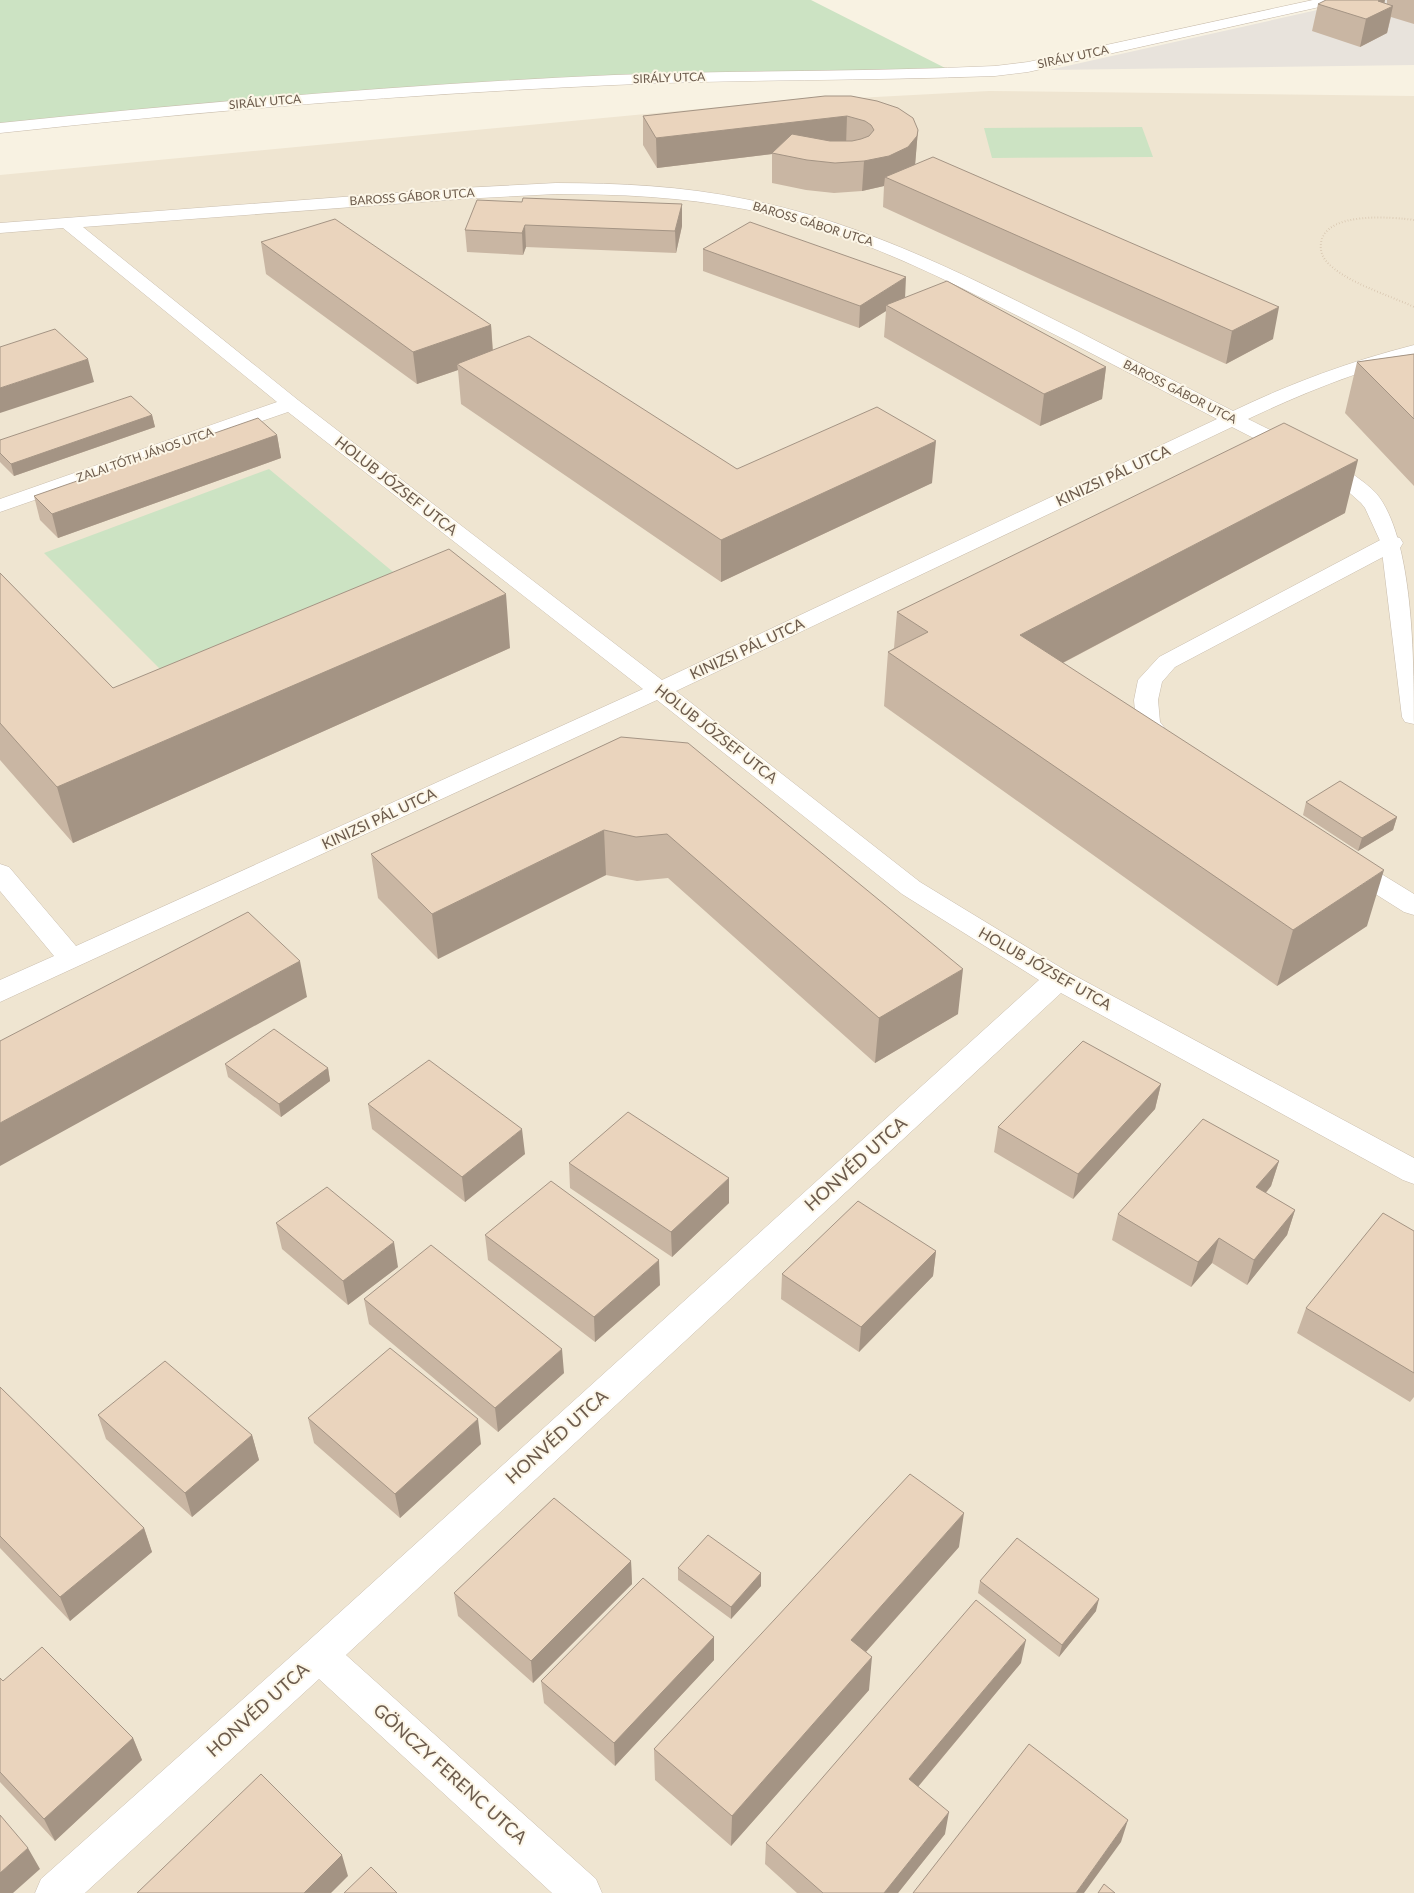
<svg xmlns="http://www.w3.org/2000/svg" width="1414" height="1893" viewBox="0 0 1414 1893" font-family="Lato,sans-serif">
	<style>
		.residential { fill: #efe5d1 }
		.industrial { fill: #e8e3dc }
		.green { fill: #cce3c3 }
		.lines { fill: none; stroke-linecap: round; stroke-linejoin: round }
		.service-casing { stroke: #c9bdad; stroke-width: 1 }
		.minor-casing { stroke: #c9bdad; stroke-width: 1 }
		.path { stroke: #ceb8a1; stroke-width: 2; stroke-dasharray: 0.5 2.5; stroke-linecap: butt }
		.service { fill: #fff; fill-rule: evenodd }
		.minor { fill: #fff; fill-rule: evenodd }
		.wall { fill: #c9b6a3 }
		.shaded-wall { fill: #a49484 }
		.building { fill: #ead4bd; stroke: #a49484 }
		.labels { text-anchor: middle; stroke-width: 4; stroke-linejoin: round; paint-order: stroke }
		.far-street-label { font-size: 12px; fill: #6c5b4c; stroke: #fcf6e7 }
		.street-label { font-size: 15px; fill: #6c5b4c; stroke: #fcf6e7 }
		.near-street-label { font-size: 18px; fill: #6c5b4c; stroke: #fcf6e7 }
	</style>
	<rect width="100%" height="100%" fill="#f8f2e2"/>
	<!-- residential -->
	<path class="residential" d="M989,91L1414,96V1893H0V175L762,103Z"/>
	<!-- industrial -->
	<path class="industrial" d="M1362,0H1414V65L1049,70Z"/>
	<!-- green -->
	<path class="green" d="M0,0H811L961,76C804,78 648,80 492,90C327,100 164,116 0,132Z
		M1142,127L1153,157L992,158L984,128Z
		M269,469L427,600L191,700L44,553Z"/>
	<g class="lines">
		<defs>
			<path id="service" d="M1392,536L1400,538L1403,543L1400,548L1175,667L1162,682L1158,700L1160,722L1180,747L1177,752L1168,755L1159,752L1136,723L1134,700L1138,680L1159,657L1384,538Z
				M1348,856L1357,859L1414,894V915L1404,912L1339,871L1335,865L1339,859Z"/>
			<path id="minor" d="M1313,0H1340L1338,3L1333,4L1028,72L995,76C868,81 741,79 614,85C409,94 204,111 0,133V123C204,102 409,84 614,75C741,70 868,72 995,66L1028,62Z
				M556,183C620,183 682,186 745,199C844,218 937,261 1027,306C1096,340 1164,376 1233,411C1291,383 1351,361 1414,345V357C1357,371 1301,394 1248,419C1287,439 1346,463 1376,493C1414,538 1414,664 1414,724L1405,722L1402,717L1381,543L1365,508L1361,503L1334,479L1232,427L676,691L920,882L956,904L1068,972L1414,1158V1184L1403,1180L1061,993L346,1655L596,1879L602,1893H552L319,1679L85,1893H35L41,1879L306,1643L1039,980L902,894L657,700L0,1002V980L54,956L0,891V864L9,867L76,946L643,689L288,412L0,512V499L277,402L63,228L0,233V223L461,188ZM556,194C620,194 682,197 744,209C837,227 925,269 1008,311C1078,346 1147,382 1217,419L662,680L298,400L83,227L461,199Z"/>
		</defs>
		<!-- service casing -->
		<use href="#service" class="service-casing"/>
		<!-- minor casing -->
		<use href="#minor" class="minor-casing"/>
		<!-- path -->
		<path class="path" d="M1414,220C1393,217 1325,211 1321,243C1320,250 1322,256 1326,261C1344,282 1389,295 1414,307"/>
		<!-- service -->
		<use href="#service" class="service"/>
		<!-- minor -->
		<use href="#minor" class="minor"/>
	</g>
	<!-- wall -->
	<path class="wall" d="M1387,0H1414V24L1391,17L1387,33L1360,47L1312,31L1318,4L1384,3L1387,4Z
		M851,96L918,130L915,164L1273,339L1226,364L883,207L884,186L862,191L834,193L806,190L772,183V154L657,168L643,145V116Z
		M522,202L682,204V226L676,253L526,247L523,255L467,252L465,230Z
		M261,242L491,325L493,350L737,469L932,483L721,582L461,404L458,370L417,384L266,274Z
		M703,249L905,297L1106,367L1102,399L1040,426L884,337L886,311L859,328L703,271Z
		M1414,354V486L1345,413L1357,362Z
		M152,415L155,427L14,476L0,462V440Z
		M277,435L281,458L58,538L40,520L34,496Z
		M1345,513L1063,663L1367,926L1277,986L884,706L888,652L894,648L897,612Z
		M0,573L113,688L510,648L73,843L0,760Z
		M621,737L958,1014L875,1063L668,878L637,881L606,875L438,959L378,898L371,854Z
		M1306,802L1397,817L1393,830L1358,851L1303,815Z
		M225,1064L328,1068L330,1081L281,1117L228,1077Z
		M1161,1084L1155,1109L1073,1199L994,1152L998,1127Z
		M368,1104L525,1154L465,1202L372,1129Z
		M1279,1161L1271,1186L1266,1193L1295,1210L1287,1235L1247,1285L1212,1263L1191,1287L1112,1240L1118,1214Z
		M569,1163L729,1203L672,1257L570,1188Z
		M276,1223L398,1267L348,1305L282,1249Z
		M1414,1231V1397L1410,1402L1297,1333L1306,1308Z
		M485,1235L660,1285L595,1342L488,1260Z
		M936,1251L933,1276L859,1352L781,1299L782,1274Z
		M364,1299L564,1373L498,1432L369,1324Z
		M0,1387L144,1528L152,1552L70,1621L0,1548Z
		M98,1415L252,1435L259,1460L192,1517L106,1439Z
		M308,1418L481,1444L400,1518L314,1443Z
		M959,1547L866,1652L869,1690L731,1846L655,1780L654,1749Z
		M631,1561L632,1584L533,1683L458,1616L454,1593Z
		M678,1568L761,1573V1586L731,1619L678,1580Z
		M980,1581L1096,1611L1059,1657L978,1593Z
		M714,1637V1660L615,1766L544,1703L541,1681Z
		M1021,1663L918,1787L945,1834L898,1893H797L765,1864L766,1843Z
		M0,1678L3,1681L133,1738L142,1760L55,1841L0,1782Z"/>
	<!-- shaded-wall -->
	<path class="shaded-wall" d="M1380,0H1385L1383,11L1393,6L1387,33L1360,47L1366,19L1378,1Z
		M847,116L846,146L772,153V154L657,168L656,138Z
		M918,130L915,166L885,177L884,186L862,191L864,161Z
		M682,204V226L676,253L675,231Z
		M525,225L526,247L523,255L522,233Z
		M906,277L905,299L886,305V311L859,328L860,306Z
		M1279,307L1273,339L1226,364L1232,331Z
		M491,325L493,357L457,364L458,370L417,384L413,352Z
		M88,359L94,382L0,413V388Z
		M1106,367L1102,399L1040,426L1044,394Z
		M152,415L155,427L14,476L11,464Z
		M277,435L281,458L58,538L52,514Z
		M936,441L932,483L721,582V540Z
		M1358,460L1345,513L1013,689L1020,635Z
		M506,594L510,648L73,843L57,787Z
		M1397,817L1393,830L1358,851L1362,838Z
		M604,830L606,875L438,959L432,914Z
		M1384,870L1367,926L1277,986L1293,930Z
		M300,961L307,997L0,1166V1123Z
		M963,969L958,1014L875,1063L879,1018Z
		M328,1068L330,1081L281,1117L279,1104Z
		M1161,1084L1155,1109L1073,1199L1078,1174Z
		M522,1129L525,1154L465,1202L462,1177Z
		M1279,1161L1271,1186L1249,1213L1256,1187Z
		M729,1178V1203L672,1257L671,1232Z
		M1295,1210L1287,1235L1247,1285L1254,1260Z
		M1219,1238L1212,1263L1191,1287L1198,1262Z
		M394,1242L398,1267L348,1305L343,1281Z
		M936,1251L933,1276L859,1352L861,1327Z
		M659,1260L660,1285L595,1342L594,1317Z
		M562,1349L564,1373L498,1432L495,1408Z
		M478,1419L481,1444L400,1518L395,1494Z
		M252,1435L259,1460L192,1517L185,1493Z
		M964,1513L959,1547L848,1672L851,1640Z
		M144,1528L152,1552L70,1621L60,1597Z
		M631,1561L632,1584L533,1683L531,1661Z
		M761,1573V1586L731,1619V1607Z
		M1099,1599L1096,1611L1059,1657L1062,1645Z
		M714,1637V1660L615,1766L614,1743Z
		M1026,1640L1021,1663L906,1801L909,1779Z
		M872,1657L869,1690L731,1846L732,1816Z
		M133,1738L142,1760L55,1841L44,1819Z
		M949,1812L945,1834L898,1893H884Z
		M1128,1820L1121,1842L1084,1893H1076Z
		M28,1848L40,1869L13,1893H0V1873Z
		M342,1855L348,1876L331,1893H304Z"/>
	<!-- building -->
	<path class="building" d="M1326,0H1380L1378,1L1393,6L1366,19L1318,4Z
		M825,96H851L877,101L898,108L913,118L918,130L917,136L908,147L889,156L864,161L835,163L807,160L772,153L792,134L830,141H852L861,139L869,136L874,130L871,125L865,121L847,116L656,138L643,116Z
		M933,157L1279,307L1232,331L885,177Z
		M523,198L682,204L675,231L525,225L522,233L465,230L477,200L522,202Z
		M335,219L491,325L413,352L261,242Z
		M750,222L906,277L860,306L703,249Z
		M947,281L1106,367L1044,394L886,305Z
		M55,329L88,359L0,388V347Z
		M529,336L737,469L877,407L936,441L721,540L457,364Z
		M1414,354V419L1357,362Z
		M131,396L152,415L11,464L0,453V440Z
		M258,418L277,435L52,514L34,496Z
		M1284,423L1358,460L1020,635L1384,870L1293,930L888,652L928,632L897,612Z
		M449,549L506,594L57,787L0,723V573L113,688Z
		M621,737L688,743L963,969L879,1018L667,834L636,837L604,830L432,914L371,854Z
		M1340,781L1397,817L1362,838L1306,802Z
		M248,912L300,961L0,1123V1041Z
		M274,1029L328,1068L279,1104L225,1064Z
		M1083,1041L1161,1084L1078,1174L998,1127Z
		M429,1060L522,1129L462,1177L368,1104Z
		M628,1112L729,1178L671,1232L569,1163Z
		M1203,1119L1279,1161L1256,1187L1295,1210L1254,1260L1219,1238L1198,1262L1118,1214Z
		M551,1181L659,1260L594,1317L485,1235Z
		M327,1187L394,1242L343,1281L276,1223Z
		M858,1201L936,1251L861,1327L782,1274Z
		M1383,1213L1414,1231V1373L1306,1308Z
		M431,1245L562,1349L495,1408L364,1299Z
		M390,1348L478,1419L395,1494L308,1418Z
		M165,1361L252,1435L185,1493L98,1415Z
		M0,1387L144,1528L60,1597L0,1536Z
		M910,1474L964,1513L851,1640L872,1657L732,1816L654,1749Z
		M554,1498L631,1561L531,1661L454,1593Z
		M708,1535L761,1573L731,1607L678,1568Z
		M1017,1538L1099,1599L1062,1645L980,1581Z
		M643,1578L714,1637L614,1743L541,1681Z
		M976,1600L1026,1640L909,1779L949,1812L884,1893H823L766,1843Z
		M42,1647L133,1738L44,1819L0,1772V1678L3,1681Z
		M1029,1744L1128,1820L1076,1893H913Z
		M261,1774L342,1855L304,1893H137Z
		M0,1815L28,1848L0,1873Z
		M371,1867L397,1893H344Z
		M1104,1884L1115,1893H1098Z"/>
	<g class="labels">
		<!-- far-street labels -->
		<g class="far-street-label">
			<text transform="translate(1073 57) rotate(-12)" y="4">SIRÁLY UTCA</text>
			<text transform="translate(669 78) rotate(-2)" y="4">SIRÁLY UTCA</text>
			<text transform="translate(265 102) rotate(-5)" y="4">SIRÁLY UTCA</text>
			<text transform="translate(412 197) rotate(-4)" y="4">BAROSS GÁBOR UTCA</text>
			<text transform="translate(813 224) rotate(17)" y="4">BAROSS GÁBOR UTCA</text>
			<text transform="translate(1180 392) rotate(27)" y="4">BAROSS GÁBOR UTCA</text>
			<text transform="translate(145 455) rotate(-19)" y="4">ZALAI TÓTH JÁNOS UTCA</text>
		</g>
		<!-- street labels -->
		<g class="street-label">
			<text transform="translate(1113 476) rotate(-25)" y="5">KINIZSI PÁL UTCA</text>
			<text transform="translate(396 486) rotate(38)" y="5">HOLUB JÓZSEF UTCA</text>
			<text transform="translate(747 649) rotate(-25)" y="5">KINIZSI PÁL UTCA</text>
			<text transform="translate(716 734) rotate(38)" y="5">HOLUB JÓZSEF UTCA</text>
			<text transform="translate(379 819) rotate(-25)" y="5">KINIZSI PÁL UTCA</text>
			<text transform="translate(1045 969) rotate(30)" y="5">HOLUB JÓZSEF UTCA</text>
		</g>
		<!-- near-street labels -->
		<g class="near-street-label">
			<text transform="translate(856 1164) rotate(-42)" y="6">HONVÉD UTCA</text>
			<text transform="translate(557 1437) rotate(-42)" y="6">HONVÉD UTCA</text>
			<text transform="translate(258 1710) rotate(-42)" y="6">HONVÉD UTCA</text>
			<text transform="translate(450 1774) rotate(42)" y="6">GÖNCZY FERENC UTCA</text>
		</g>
	</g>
</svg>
